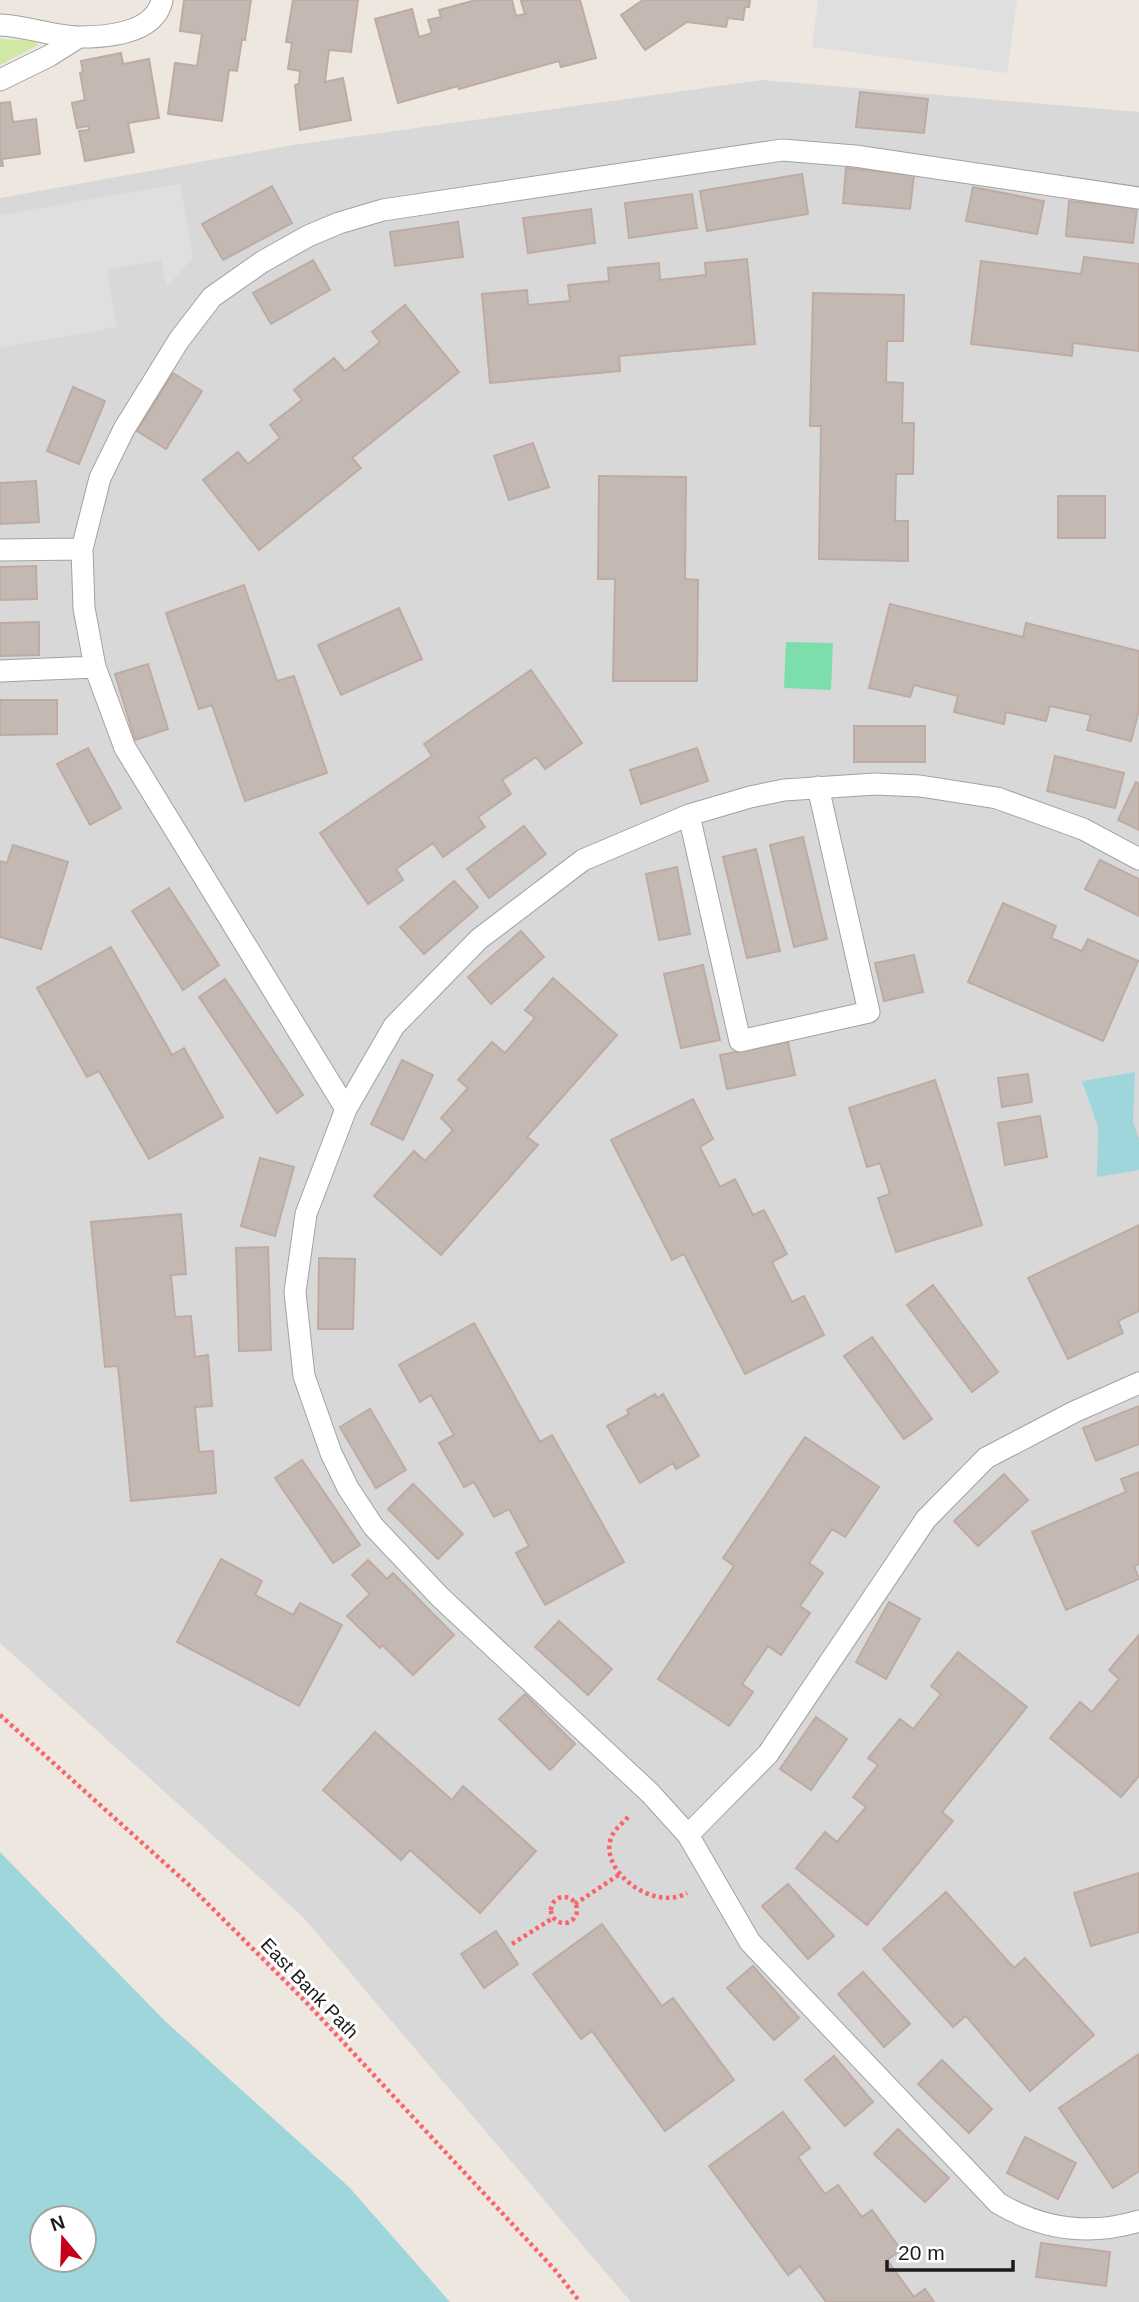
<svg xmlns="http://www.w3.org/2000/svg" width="1139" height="2302" viewBox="0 0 1139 2302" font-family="Arial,sans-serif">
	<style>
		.residential { fill: #d9d8d8 }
		.grass { fill: #cfe9a4 }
		.pitch { fill: #7cdeaa }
		.parking { fill: #dfdfdf }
		.water { fill: #9fd6dc; fill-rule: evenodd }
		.building { fill: #c4b8b3; stroke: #beaba2; stroke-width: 2 }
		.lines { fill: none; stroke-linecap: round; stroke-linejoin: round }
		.lane-casing { stroke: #a2a2a2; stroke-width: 23 }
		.path { stroke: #fb6369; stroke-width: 4.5; stroke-dasharray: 3.5 3.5; stroke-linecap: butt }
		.lane { stroke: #fff; stroke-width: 21 }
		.labels { text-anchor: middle; stroke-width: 6; stroke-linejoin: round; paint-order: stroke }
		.street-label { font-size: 19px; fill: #1b1b1b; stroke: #fff }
	</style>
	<rect width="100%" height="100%" fill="#ede7e0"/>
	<!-- residential -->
	<path class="residential" d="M762,80L1139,112V2302H631L302,1916L0,1643V198L293,145Z"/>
	<!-- grass -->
	<path class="grass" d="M0,39L34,41L38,45L0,65Z"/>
	<!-- pitch -->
	<path class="pitch" d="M786,642L833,643L831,690L784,688Z"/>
	<!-- parking -->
	<path class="parking" d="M818,0H1017L1007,73L812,47Z
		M180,184L193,257L167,287L161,260L107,269L117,327L0,348V215Z"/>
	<!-- water -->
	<path class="water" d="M1135,1072L1133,1122L1139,1139V1170L1097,1177L1098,1127L1082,1081Z
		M0,1852L165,2021L349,2187L450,2302H0ZM84,2218V2260H42V2218Z"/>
	<!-- building -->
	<path class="building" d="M184,0H251L245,40L242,39L237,71L229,70L222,121L168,114L175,63L197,66L202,34L180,31Z
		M293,0H358L351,52L329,50L325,82L343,78L351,120L300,130L295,85L299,84L300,71L288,69L292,43L286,42Z
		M476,0H512L516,16L525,14L521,1L525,0H580L596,58L561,67L559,61L459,89L458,86L398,103L375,19L412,9L419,37L432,33L428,20L441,17L439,10Z
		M643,0H750L749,7H745L743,20L728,18L726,27L687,22L645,50L621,15Z
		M121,53L123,64L149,59L159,118L128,123L134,152L85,161L79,131L89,130L88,126L77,128L72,103L85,100L80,73L83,72L81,61Z
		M860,92L928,99L924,133L856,127Z
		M10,102L13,122L36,119L40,154L2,159L3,166H0V103Z
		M846,168L914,175L910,209L843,203Z
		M802,174L808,214L707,231L700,191Z
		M272,186L292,223L223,260L202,224Z
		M973,187L1044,201L1037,234L966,221Z
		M692,194L697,228L629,238L625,203Z
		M1069,201L1137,208L1133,243L1066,236Z
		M591,209L595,243L528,253L523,218Z
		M458,222L463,257L395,266L390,232Z
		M1084,257L1139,264V351L1073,343L1072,356L971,344L981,261L1081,274Z
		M747,259L755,344L619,356L620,371L490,383L482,294L527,290L528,305L570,301L568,285L609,281L608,268L659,263L660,280L706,275L705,263Z
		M313,260L330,290L271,324L253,293Z
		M813,293L904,295L903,341H887L886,382L903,383L902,423H914L913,474H896L895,521H908V561L819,559L821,426H810Z
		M405,305L459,372L352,458L361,468L259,550L203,480L238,452L248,464L280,438L270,425L302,400L294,390L334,358L345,371L380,342L372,332Z
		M173,373L202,391L166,449L137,431Z
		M73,387L105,401L79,464L47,451Z
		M533,443L549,487L509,500L494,456Z
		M599,476L686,477L685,579L698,580L697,681H613L615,579H598Z
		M36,481L39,522L0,524V483Z
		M1058,496H1105V538H1058Z
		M36,566L37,599L0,600V567Z
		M244,585L277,681L294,676L327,773L245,801L212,705L199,709L166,613Z
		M890,604L1023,637L1026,623L1139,651V710L1131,741L1087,730L1091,715L1050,706L1046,721L1006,712L1004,724L954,712L958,696L914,685L910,697L869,688Z
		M399,608L422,659L341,695L318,645Z
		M39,622V655L0,656V623Z
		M148,664L168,729L135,740L115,674Z
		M531,670L582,743L545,769L536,757L502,780L511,794L478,817L485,827L443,857L433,843L396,869L403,880L368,904L320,833L432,756L424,744Z
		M0,700H57V734L0,735Z
		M854,726H925V762H854Z
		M88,748L121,808L90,825L57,764Z
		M697,748L708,781L641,804L630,770Z
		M1055,756L1124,773L1115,808L1047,791Z
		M1136,782L1139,784V830L1118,820Z
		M524,826L546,854L489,898L467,869Z
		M803,837L827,939L794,947L770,845Z
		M13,845L68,862L41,949L0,937V861L7,863Z
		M756,849L780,951L747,958L723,857Z
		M1100,860L1139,879V916L1085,889Z
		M677,867L690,934L659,940L646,874Z
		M454,881L478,907L424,954L400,927Z
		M169,888L219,965L183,990L132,911Z
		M1003,903L1056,926L1051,938L1082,951L1088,939L1138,961L1103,1041L968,982Z
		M521,931L544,957L491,1004L468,977Z
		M111,947L172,1055L184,1048L223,1117L149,1159L99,1071L87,1077L37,988Z
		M914,955L923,992L884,1001L875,963Z
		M703,965L720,1040L681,1048L664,974Z
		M553,978L617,1035L527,1137L538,1145L441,1255L374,1196L414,1151L425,1161L453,1130L441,1118L468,1088L458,1080L492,1042L505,1053L535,1018L525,1010Z
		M225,979L303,1095L277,1113L199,997Z
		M788,1042L795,1075L727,1089L720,1055Z
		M402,1060L433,1075L403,1140L371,1124Z
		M1028,1074L1032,1102L1002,1107L998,1078Z
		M935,1080L982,1225L896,1252L878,1198L890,1194L880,1163L867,1167L849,1108Z
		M693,1099L713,1139L700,1147L720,1187L735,1179L753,1215L764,1210L787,1254L772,1262L792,1302L804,1296L824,1335L745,1374L684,1254L672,1260L611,1140Z
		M1040,1116L1047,1157L1005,1165L998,1123Z
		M260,1158L294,1167L275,1236L241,1226Z
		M181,1214L186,1274L171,1275L175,1317L191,1316L195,1357L208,1355L212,1406L195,1407L199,1452L213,1451L216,1493L131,1501L118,1366L105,1367L91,1222Z
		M1139,1225V1311L1118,1321L1123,1333L1068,1359L1028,1278Z
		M268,1247L271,1350L239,1351L236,1248Z
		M319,1258L355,1259L353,1329H318Z
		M933,1285L998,1372L972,1392L907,1305Z
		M474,1323L540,1442L552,1435L624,1562L545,1605L516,1553L529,1546L509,1509L494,1517L474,1482L464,1487L439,1443L454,1435L431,1395L420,1402L399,1365Z
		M872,1337L932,1419L904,1439L844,1356Z
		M655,1394L657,1398L663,1394L699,1456L676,1469L673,1463L640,1483L607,1426L629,1414L627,1410Z
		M1139,1406V1444L1096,1461L1083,1428Z
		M370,1409L406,1470L376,1488L340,1427Z
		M805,1437L879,1487L845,1537L832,1529L809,1563L823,1573L800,1606L810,1613L781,1655L768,1646L742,1684L753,1692L729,1726L658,1679L734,1566L723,1558Z
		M302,1460L360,1545L333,1563L275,1478Z
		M1139,1472V1564L1134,1566L1139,1579L1066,1610L1032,1532L1126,1492L1121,1479Z
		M1004,1474L1028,1500L978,1546L954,1521Z
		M413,1484L463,1534L438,1559L388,1509Z
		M221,1559L262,1581L255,1595L293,1615L300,1603L342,1625L299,1706L177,1642Z
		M368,1560L387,1579L393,1573L454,1635L413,1675L382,1645L380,1648L347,1616L370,1594L352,1575Z
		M889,1602L920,1619L886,1679L856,1662Z
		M559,1621L612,1669L588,1695L535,1647Z
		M1139,1635V1776L1121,1797L1050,1738L1080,1702L1092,1712L1119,1679L1109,1670Z
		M958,1652L1027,1707L942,1812L953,1821L867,1925L796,1868L825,1832L837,1842L866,1807L853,1797L878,1765L868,1758L900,1719L913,1729L941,1694L931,1686Z
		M525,1694L575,1744L550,1770L499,1719Z
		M816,1717L847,1739L811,1790L780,1769Z
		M375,1732L452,1800L463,1786L536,1851L480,1913L410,1850L401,1860L323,1790Z
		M1139,1873V1932L1091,1946L1074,1893Z
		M788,1884L834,1936L808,1959L762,1906Z
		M946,1892L1014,1968L1025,1958L1094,2035L1030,2091L966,2016L953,2027L883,1949Z
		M602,1924L662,2006L673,1998L734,2080L665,2131L592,2031L581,2039L533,1974Z
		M496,1931L518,1964L484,1988L461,1954Z
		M753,1966L799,2018L774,2040L727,1988Z
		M863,1972L910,2024L884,2047L838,1994Z
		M1139,2054V2171L1113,2188L1059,2108Z
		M834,2056L873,2102L845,2126L805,2080Z
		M942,2060L992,2109L969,2133L918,2084Z
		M783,2112L810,2148L798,2157L825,2194L838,2185L862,2217L872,2210L901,2250L887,2260L914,2297L925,2289L934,2302H826L800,2266L788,2275L709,2166Z
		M898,2129L949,2178L925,2202L874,2154Z
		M1025,2137L1076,2163L1058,2199L1007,2173Z
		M1041,2243L1110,2252L1106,2286L1036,2277Z"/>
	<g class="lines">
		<defs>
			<path id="lane" d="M0,25C27,26 54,37 80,37C108,37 155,33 162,0
				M0,80L49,56L79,37
				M0,550L82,549
				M0,671L95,667
				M689,815L740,1041L869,1012L818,787
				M1139,859L1083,829L997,798L920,786L875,784L784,790L750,797L689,815L583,860L479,939L394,1026L346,1109L306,1214L295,1292L304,1376L331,1453L348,1488L373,1526L440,1597L650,1793L688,1835L750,1942L998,2203C1043,2230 1089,2236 1139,2221
				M346,1109L125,748L95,667L84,608L82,549L100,478L124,429L179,340L212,297L262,262L308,236L339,223L383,210L782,150L855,156L1139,198
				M688,1835L768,1754L926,1519L986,1458L1074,1412L1139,1383"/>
		</defs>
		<!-- lane casing -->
		<use href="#lane" class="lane-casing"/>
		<!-- path -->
		<path class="path" d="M0,1715L189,1885L305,2001L555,2270L580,2302
			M628,1817C624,1822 616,1828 613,1834C594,1867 652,1913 687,1893
			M551 1910a13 13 0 1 1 26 0a13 13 0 1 1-26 0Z
			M575,1904L620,1874
			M512,1944L553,1918"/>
		<!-- lane -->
		<use href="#lane" class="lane"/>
	</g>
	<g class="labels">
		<!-- street labels -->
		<g class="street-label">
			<text transform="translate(310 1988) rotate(46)" y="7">East Bank Path</text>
		</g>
	</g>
	<!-- north arrow -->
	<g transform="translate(63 2239) rotate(341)"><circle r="33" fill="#ffffff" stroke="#a4a4a4" stroke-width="2"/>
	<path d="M0-5L12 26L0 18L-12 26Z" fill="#c6001c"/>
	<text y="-10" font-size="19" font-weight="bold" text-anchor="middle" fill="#1b1b1b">N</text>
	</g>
	<!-- scale -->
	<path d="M887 2260v10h126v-10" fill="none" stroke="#1b1b1b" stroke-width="3.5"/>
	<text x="898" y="2260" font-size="21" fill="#1b1b1b" stroke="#ffffff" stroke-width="5" paint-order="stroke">20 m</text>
</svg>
